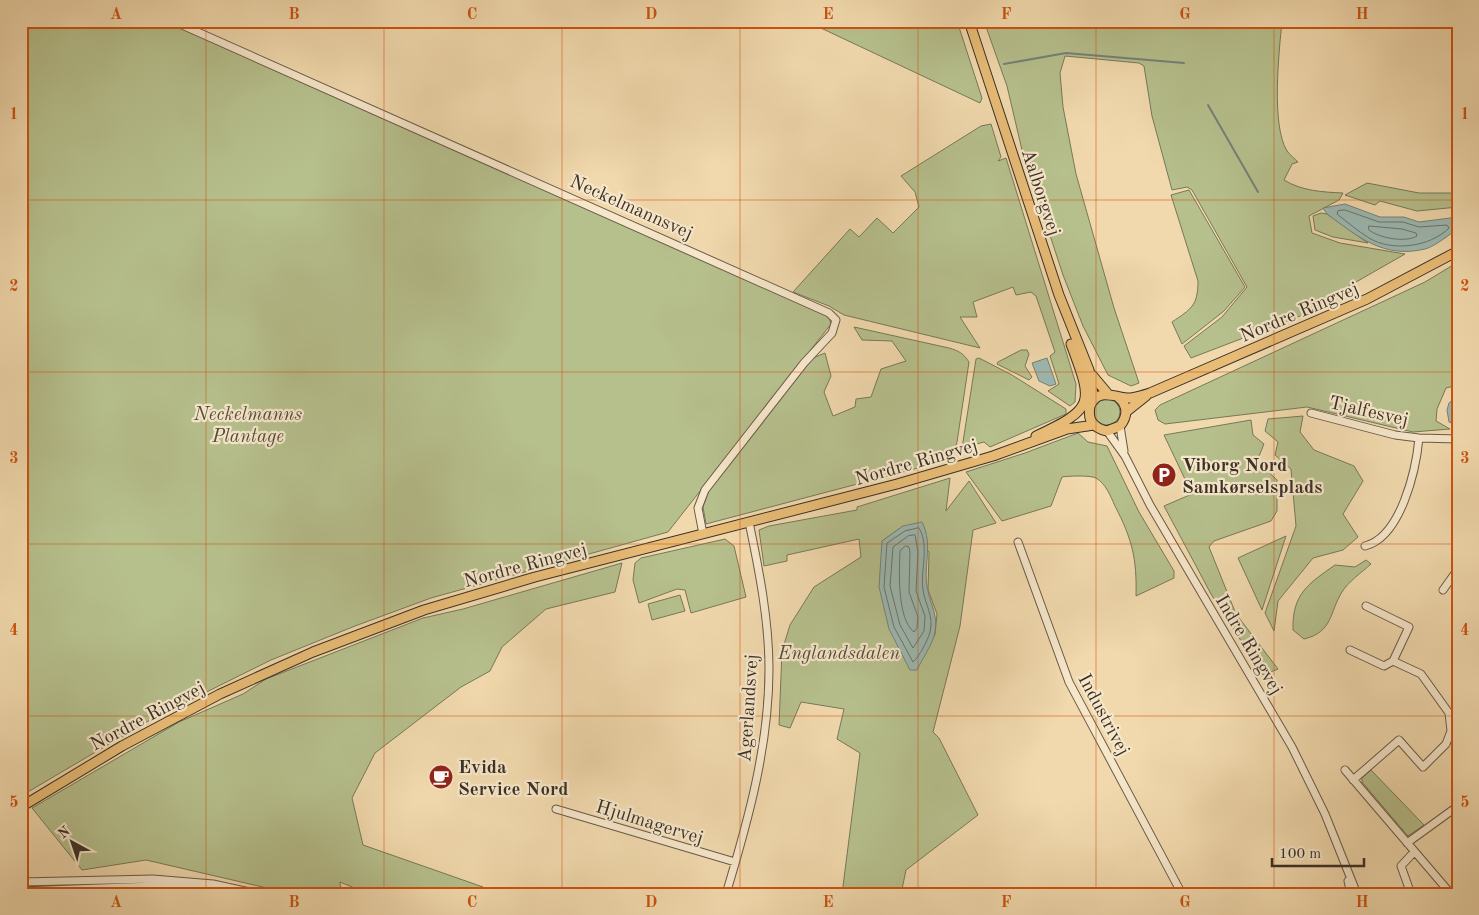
<svg xmlns="http://www.w3.org/2000/svg" width="1479" height="915" viewBox="0 0 1479 915" font-family="'Old Standard TT',serif">
	<style>
		.green { fill: #b6c08d; stroke: #78785a; fill-rule: evenodd }
		.water { fill: #9cb9b2; stroke: #75827a }
		.lines { fill: none; stroke-linecap: round; stroke-linejoin: round }
		.shore { stroke: #6b746c; stroke-width: 1 }
		.stream { stroke: #75827a; stroke-width: 2 }
		.minor-casing { stroke: #685a48; stroke-width: 9 }
		.major-casing { stroke: #3a3026; stroke-width: 11 }
		.minor { stroke: #f6e6ca; stroke-width: 7 }
		.major { stroke: #e8bc76; stroke-width: 9 }
		.grid { fill: none; stroke: #ce5310; stroke-width: 1; stroke-opacity: 0.55 }
		.labels { text-anchor: middle; stroke-width: 4.5; stroke-linejoin: round; paint-order: stroke }
		.street-label { font-size: 19px; fill: #3a3026; stroke: #f6e6ca }
		.park-label { font-size: 19px; font-style: italic; fill: #534d3b; stroke: #f6e6ca }
		.poi-label { font-size: 19px; font-weight: bold; fill: #3a3026; stroke: #f6e6ca; text-anchor: start }
		.neatline { fill: none; stroke: #ce5310; stroke-width: 2 }
		.grid-label { font-size: 16px; text-anchor: middle; font-weight: bold; fill: #ce5310 }
	</style>
	<rect width="100%" height="100%" fill="#f1d9ad"/>
	<filter id="stains"><feTurbulence type="fractalNoise" baseFrequency=".004" numOctaves="4"/><feColorMatrix values="0 0 0 0 .2 0 0 0 0 .09 0 0 0 0 .02 0 0 0 .5 -.17"/></filter>
	<radialGradient id="worn" r=".72"><stop offset=".6" stop-color="#630" stop-opacity="0"/><stop offset="1" stop-color="#630" stop-opacity=".3"/></radialGradient>
	<!-- green -->
	<path class="green" d="M21,21H186V24L828,315L831,324L668,532L431,598L355,626L271,660L150,720L21,796Z
		M806,21H957L982,98L980,103Z
		M984,21H1282C1279,52 1271,125 1287,151C1290,155 1295,159 1298,162L1292,164L1284,180C1302,191 1322,192 1343,193L1339,200L1309,216L1312,233L1340,243L1405,254L1342,290L1328,304L1293,319L1191,358L1184,346L1222,317L1247,287L1192,190L1187,187L1172,190L1152,116L1144,66L1139,63L1065,56L1060,73L1063,107L1076,174L1114,308L1139,383L1131,386L1108,375L1083,326L1063,275L1022,150L1007,86Z
		M991,124L1001,157L998,161L1006,158L1076,384L1075,402L1070,406L1048,391L1059,384L1050,356L1055,352L1036,296L1031,292L1016,295L1013,287L973,302L977,317H960L980,348L844,315L829,306L793,292L850,229L859,237L877,218L893,233L919,207L915,192L901,176L981,126Z
		M1367,183L1419,193H1458V207L1417,211L1380,201L1375,205L1345,195Z
		M1189,190L1245,287L1224,311L1182,344L1172,322C1191,309 1198,306 1198,281L1171,195Z
		M1321,213L1327,214L1368,243L1333,237L1315,230L1313,216Z
		M1458,262V385L1446,388L1437,409L1436,421L1450,429L1413,432L1307,407L1165,424L1158,420L1155,410L1160,405L1425,282Z
		M854,327L949,348C959,351 963,353 969,362L957,442L952,459L706,524L703,507L709,490L813,358L825,353L831,376L824,392L833,416L855,407L856,399L871,397L881,369L906,361L892,341L862,340Z
		M1021,350H1027L1029,354L1025,366L1032,377L1029,380L997,364L998,362Z
		M979,358L1012,375L1066,409V414L990,447L984,442L962,448L976,359Z
		M1094 412a13 13 0 1 1 26 0a13 13 0 1 1-26 0Z
		M1303,416L1300,432L1314,450L1354,466L1363,481L1343,514L1358,537L1343,550L1313,558L1278,601L1274,631L1265,613L1296,526L1291,469L1275,455L1278,442L1265,431L1268,419Z
		M1251,420L1253,435L1264,444L1257,461L1277,480V511L1271,521L1214,541L1209,547L1236,614L1278,669L1263,675L1211,594L1164,506L1192,494L1164,435Z
		M1078,433L1088,442L1107,446L1139,512L1174,571V578L1136,596C1137,558 1132,539 1115,506C1110,495 1106,484 1096,478C1090,475 1068,476 1062,477L1051,506L1002,521L966,472L1025,453Z
		M950,478L946,511L969,481L996,523L973,530L960,626L933,732L939,738L978,815L906,870L901,894H842L860,753L837,739L844,709L801,702L790,728L779,725L782,651L790,625L814,587L861,557L859,539L787,555V561L764,566L759,530L769,526L857,510V507ZM903,526L929,552L928,590L937,614L935,634L916,670L882,541Z
		M1286,536L1262,610L1238,558Z
		M725,539L734,546L746,597L691,613L685,590L677,589L639,603L633,580L635,563L641,558Z
		M1366,560L1371,564C1362,572 1348,582 1342,592C1329,613 1333,632 1304,639L1293,630C1292,594 1308,584 1335,565L1355,567Z
		M622,563L615,592L546,609L502,647L490,671L461,687L375,753L352,798L363,845L483,887L469,894H369L340,882L341,894H293L146,860L82,870L32,808L179,722L243,694L266,679L423,618L463,609Z
		M680,595L685,611L652,620L648,604Z
		M1371,770L1424,825L1408,836L1362,782V778Z"/>
	<!-- water -->
	<path class="water" d="M1345,204L1380,217H1404L1419,222L1458,217V229C1448,235 1436,246 1425,249C1383,259 1357,236 1327,214L1323,208Z
		M1047,358L1056,384L1050,386L1039,381L1032,363Z
		M1458,395V426L1449,422L1447,410L1449,403Z
		M922,522C934,547 922,566 928,591C931,606 938,615 935,632C933,644 922,659 917,670H910L889,629L879,587L882,541L903,526Z"/>
	<g class="lines">
		<!-- shore -->
		<path class="shore" d="M1345,210L1379,222H1403L1419,227L1447,225L1449,228C1430,247 1392,252 1369,238C1358,231 1347,222 1337,214L1338,211Z
			M1369,226L1402,229L1416,233L1417,236C1405,243 1379,238 1369,230Z
			M919,528C930,546 920,570 923,590C925,605 934,615 930,632C928,640 919,657 913,662L894,627L884,587L887,543L905,531Z
			M915,535L918,552L916,591L925,616L924,631L913,648L900,625L890,586L893,547L908,536Z
			M906,546L909,547L910,552L909,592L918,617L917,628L914,632C897,619 899,571 900,551Z"/>
		<!-- stream -->
		<path class="stream" d="M1004,64L1066,53L1184,63
			M1208,105L1258,192"/>
		<defs>
			<path id="minor" d="M173,21L829,313L836,320L832,333L804,363L705,490L698,508L703,534
				M1311,413L1395,435L1419,438L1458,439
				M1120,426L1124,451
				M1107,431L1125,456L1150,505L1292,747L1325,814L1357,894
				M1018,542L1069,682L1182,894
				M1365,546C1401,537 1416,470 1419,438
				M1443,590L1458,569
				M1366,606L1409,627L1393,661
				M1350,650L1384,666L1393,661L1421,674L1449,713L1451,731L1446,744L1423,767L1399,740L1353,780
				M1345,770L1451,894
				M556,809L735,862
				M1407,843L1458,806
				M1348,881L1351,894
				M21,882L153,879L213,884L259,894
				M21,891L153,886L238,893
				M726,894C748,821 769,746 769,669C769,620 759,570 749,522
				M1411,894L1401,866L1414,852"/>
			<path id="major" d="M969,21L1059,295L1089,370L1094,400
				M1092,375L1108,394
				M1119,398C1128,406 1128,416 1120,426L1107,431C1101,430 1095,427 1091,421C1089,416 1089,411 1090,406C1098,386 1117,399 1131,398C1137,397 1144,395 1150,393L1367,299L1458,251
				M1126,412L1146,396
				M1036,436C1096,408 1093,403 1071,344
				M21,807L122,746L220,694L313,652L424,610L535,577L897,484L993,456L1067,429L1094,425"/>
		</defs>
		<!-- minor casing -->
		<use href="#minor" class="minor-casing"/>
		<!-- major casing -->
		<use href="#major" class="major-casing"/>
		<!-- minor -->
		<use href="#minor" class="minor"/>
		<!-- major -->
		<use href="#major" class="major"/>
	</g>
	<!-- grid -->
	<path class="grid" d="M206,21V894M384,21V894M562,21V894M740,21V894M918,21V894M1096,21V894M1274,21V894M21,200H1458M21,372H1458M21,544H1458M21,716H1458"/>
	<!-- icons -->
	<defs>
		<symbol id="parking-disc" viewBox="-11 -11 22 22"><circle r="9.5" fill="#8f2418" stroke="#f6e6ca"/><path d="M-3.5-5.5H1a3.5 3.5 0 0 1 0 7H-1V5.5H-3.5ZM-1-3.4V-.6H.8a1.4 1.4 0 0 0 0-2.8Z" fill="#fff"/></symbol>
		<symbol id="cafe-disc" viewBox="-11 -11 22 22"><circle r="9.5" fill="#8f2418" stroke="#f6e6ca"/><path d="M-5.5-4.5H6V0H3Q3 3.5 0 3.5H-2.5Q-5.5 3.5-5.5 0ZM3-3.2v2h1.7v-2ZM-6 4.5H4V6H-6Z" fill="#fff"/></symbol>
	</defs>
	<g fill-rule="evenodd">
		<use href="#parking-disc" x="1150" y="461" width="28" height="28"/>
		<use href="#cafe-disc" x="427" y="763" width="28" height="28"/>
	</g>
	<g class="labels">
		<!-- street labels -->
		<g class="street-label">
			<text transform="translate(1042 192) rotate(72)" y="7">Aalborgvej</text>
			<text transform="translate(632 206) rotate(24)" y="7">Neckelmannsvej</text>
			<text transform="translate(1299 311) rotate(-23)" y="7">Nordre Ringvej</text>
			<text transform="translate(1369 410) rotate(13)" y="7">Tjalfesvej</text>
			<text transform="translate(916 461) rotate(-16)" y="7">Nordre Ringvej</text>
			<text transform="translate(525 564) rotate(-15)" y="7">Nordre Ringvej</text>
			<text transform="translate(1250 644) rotate(59)" y="7">Indre Ringvej</text>
			<text transform="translate(747 708) rotate(-86)" y="7">Agerlandsvej</text>
			<text transform="translate(1105 714) rotate(62)" y="7">Industrivej</text>
			<text transform="translate(147 715) rotate(-28)" y="7">Nordre Ringvej</text>
			<text transform="translate(650 821) rotate(17)" y="7">Hjulmagervej</text>
		</g>
		<!-- park labels -->
		<g class="park-label">
			<text x="248" y="420">Neckelmanns<tspan x="248" dy="22">Plantage</tspan></text>
			<text x="839" y="659">Englandsdalen</text>
		</g>
		<!-- poi labels -->
		<g class="poi-label">
			<text x="1182" y="471">Viborg Nord<tspan x="1182" dy="22">Samkørselsplads</tspan></text>
			<text x="458" y="773">Evida<tspan x="458" dy="22">Service Nord</tspan></text>
		</g>
	</g>
	<!-- margin -->
	<rect width="1479" height="915" fill="none" stroke="#f1d9ad" stroke-width="55"/>
	<!-- north arrow -->
	<g transform="translate(72 842) rotate(320)" stroke="#f6e6ca" stroke-width="4" paint-order="stroke">
	<path d="M0-4L9 19L0 12L-9 19Z" fill="#3a3026"/>
	<text y="-8" font-size="14" font-weight="bold" text-anchor="middle" fill="#3a3026">N</text>
	</g>
	<!-- scale -->
	<path d="M1272 858v8h92v-8" fill="none" stroke="#3a3026" stroke-width="2.5"/>
	<text x="1279" y="858" font-size="15" fill="#3a3026" stroke="#f6e6ca" stroke-width="4" paint-order="stroke">100 m</text>
	<rect x="28" y="28" width="1424" height="860" class="neatline"/>
	<g class="grid-label">
		<text x="116" y="19">A</text>
		<text x="294" y="19">B</text>
		<text x="472" y="19">C</text>
		<text x="651" y="19">D</text>
		<text x="828" y="19">E</text>
		<text x="1006" y="19">F</text>
		<text x="1185" y="19">G</text>
		<text x="1362" y="19">H</text>
		<text x="14" y="119">1</text>
		<text x="1465" y="119">1</text>
		<text x="14" y="291">2</text>
		<text x="1465" y="291">2</text>
		<text x="14" y="463">3</text>
		<text x="1465" y="463">3</text>
		<text x="14" y="635">4</text>
		<text x="1465" y="635">4</text>
		<text x="14" y="807">5</text>
		<text x="1465" y="807">5</text>
		<text x="116" y="907">A</text>
		<text x="294" y="907">B</text>
		<text x="472" y="907">C</text>
		<text x="651" y="907">D</text>
		<text x="828" y="907">E</text>
		<text x="1006" y="907">F</text>
		<text x="1185" y="907">G</text>
		<text x="1362" y="907">H</text>
	</g>
	<rect width="100%" height="100%" filter="url(#stains)"/>
	<rect width="100%" height="100%" fill="url(#worn)"/>
</svg>
